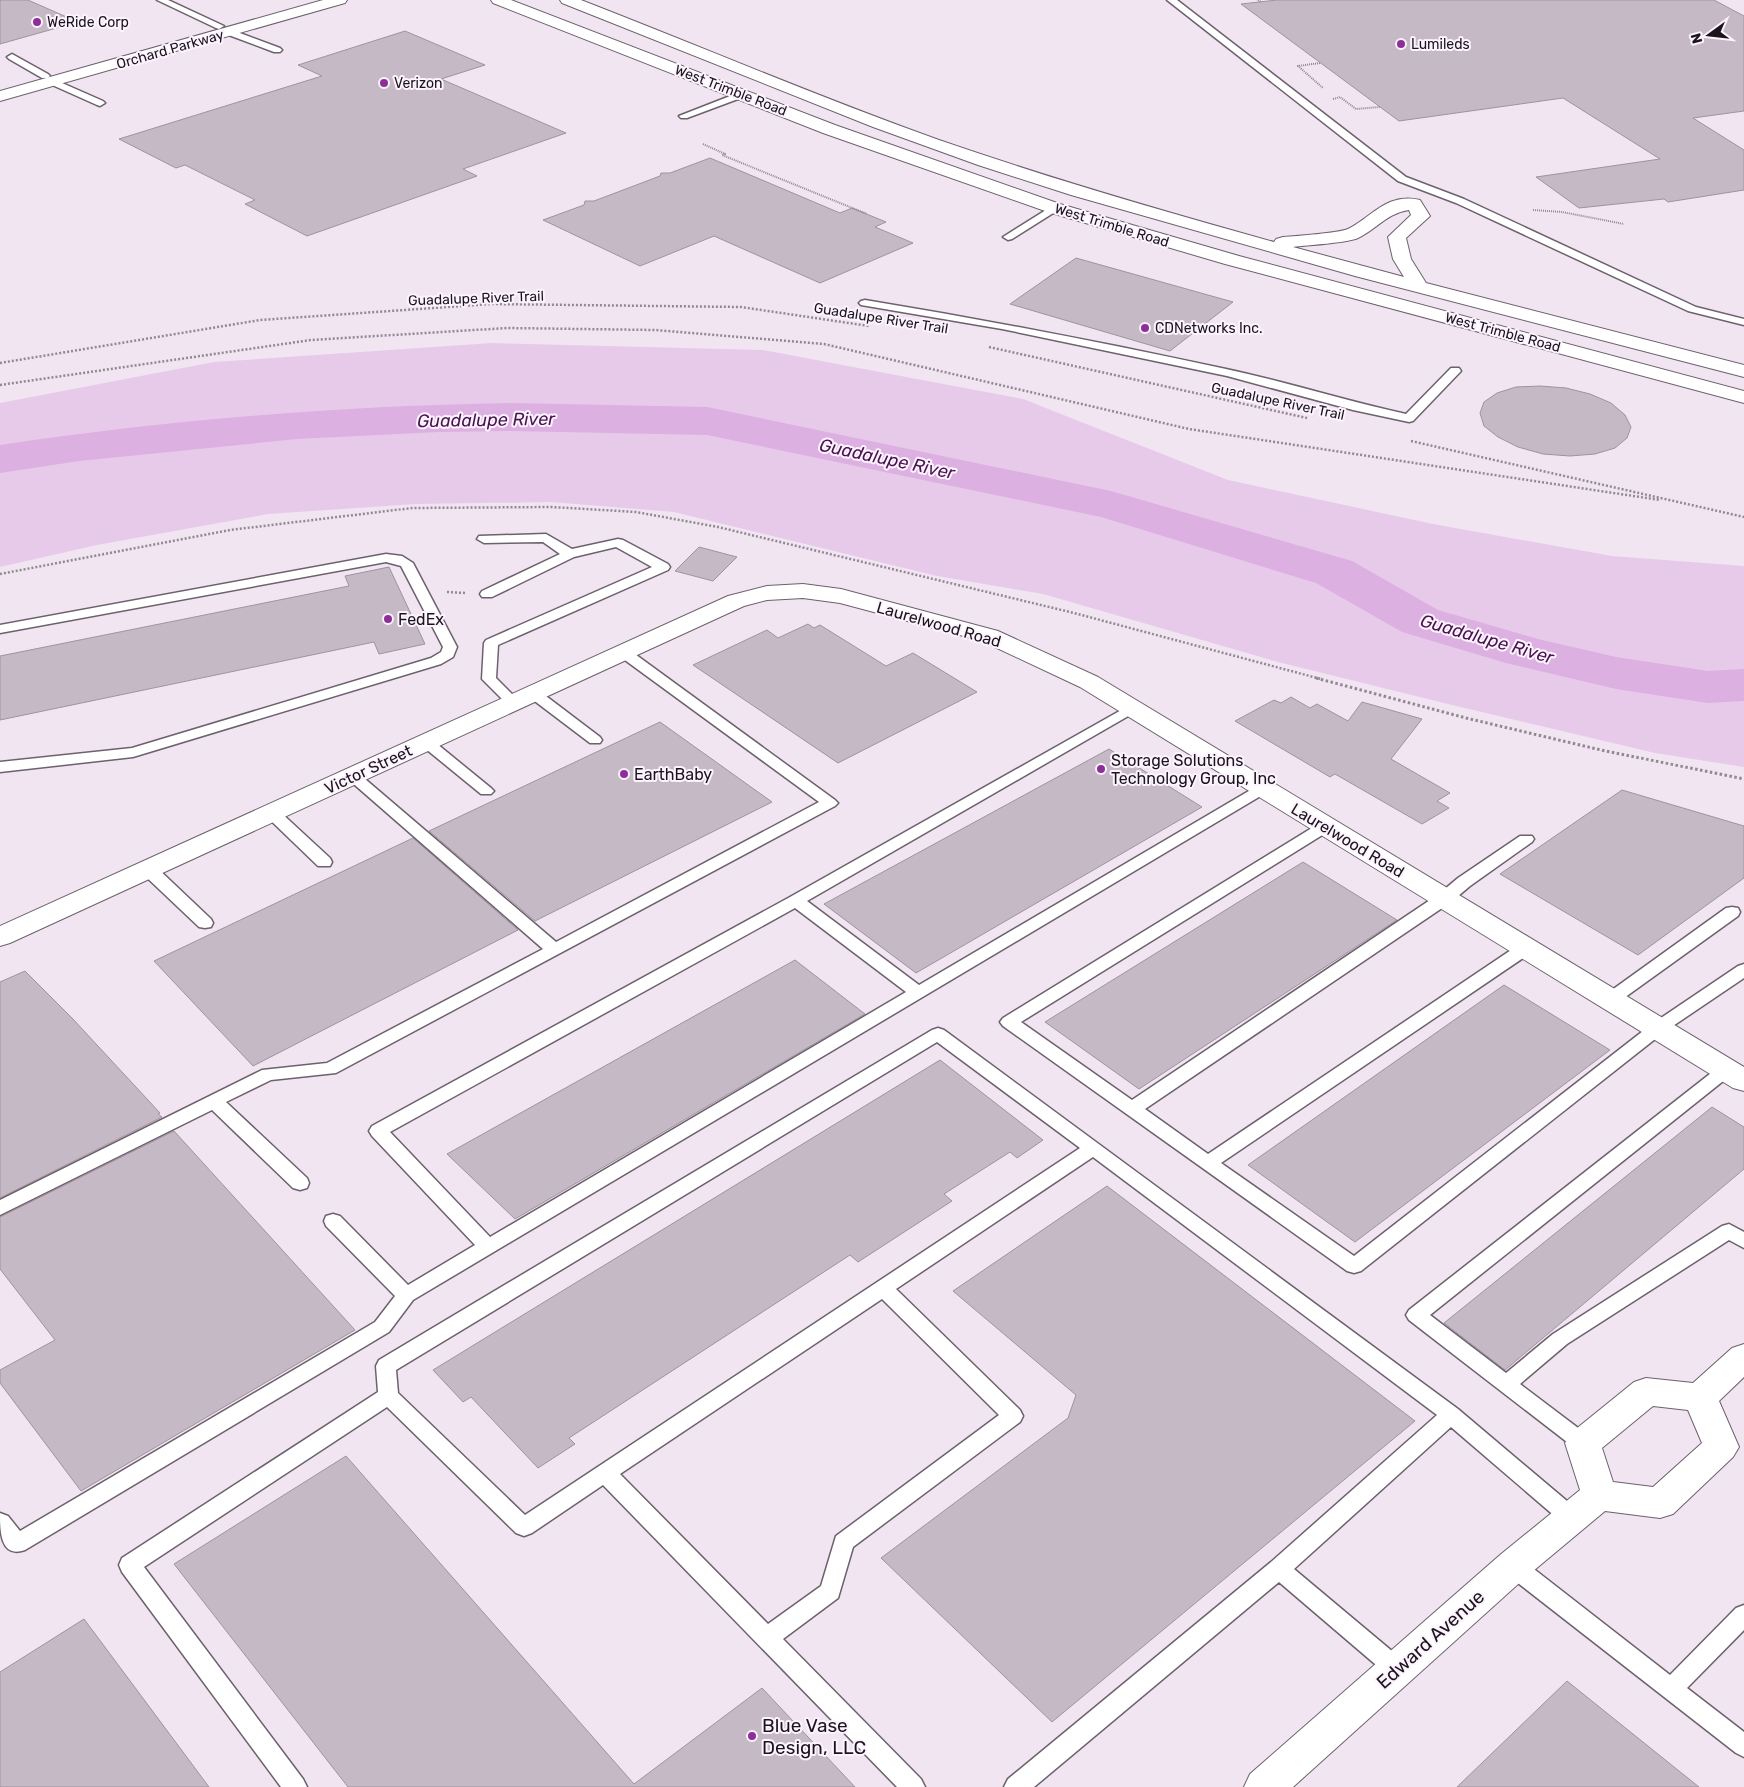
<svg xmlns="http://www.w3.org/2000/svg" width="1744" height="1787" viewBox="0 0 1744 1787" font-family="Rubik,sans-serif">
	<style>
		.green { fill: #e7caea }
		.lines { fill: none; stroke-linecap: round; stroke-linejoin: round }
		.river { fill: #dcb0e0; fill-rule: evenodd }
		.building { fill: #c4b9c5; stroke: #9e939f }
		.lane-casing { stroke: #6c616d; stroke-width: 3 }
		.street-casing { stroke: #6c616d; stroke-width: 2 }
		.secondary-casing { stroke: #6c616d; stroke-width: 2 }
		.primary-casing { stroke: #6c616d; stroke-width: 2 }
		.path-far2 { stroke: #918992; stroke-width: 2; stroke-dasharray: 1 1; stroke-linecap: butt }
		.path-far1 { stroke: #918992; stroke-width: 2.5; stroke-dasharray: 2 2; stroke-linecap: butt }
		.path { stroke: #918992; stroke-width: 3; stroke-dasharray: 2.5 2.5; stroke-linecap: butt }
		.lane { fill: #fff; fill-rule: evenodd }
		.street { fill: #fff; fill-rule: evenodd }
		.secondary { fill: #fff; fill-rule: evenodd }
		.primary { fill: #fff; fill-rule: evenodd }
		.poi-dot { fill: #8d2f99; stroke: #fdf3fe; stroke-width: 2 }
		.labels { text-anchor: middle; stroke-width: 4; stroke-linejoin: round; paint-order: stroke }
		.far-poi-label { font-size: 14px; fill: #19151a; stroke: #fdf3fe; text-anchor: start }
		.far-street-label { font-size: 14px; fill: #19151a; stroke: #fdf3fe }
		.poi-label { font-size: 16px; fill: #19151a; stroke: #fdf3fe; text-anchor: start }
		.street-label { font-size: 16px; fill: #19151a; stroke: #fdf3fe }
		.water-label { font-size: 18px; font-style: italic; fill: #47144e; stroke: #fdf3fe }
		.near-street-label { font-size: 19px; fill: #19151a; stroke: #fdf3fe }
		.near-poi-label { font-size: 19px; fill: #19151a; stroke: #fdf3fe; text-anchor: start }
	</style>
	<rect width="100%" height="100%" fill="#f1e5f2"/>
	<!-- green -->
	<path class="green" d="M492,343L763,350L1023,399L1228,480L1433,524L1612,556L1744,566V767L1655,753L1452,705L1278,662L1043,594L937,576L674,512L551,502L416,504L268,514L97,545L0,567V403L214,362Z"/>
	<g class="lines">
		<!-- river -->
		<path class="river" d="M510,403L707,407L1111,491L1352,561L1438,610L1538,639L1616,657L1708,671L1744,669V701L1708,703L1616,689L1506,663L1402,632L1316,583L1101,517L707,435L510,431L439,432L297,439L79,461L0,473V445C169,420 339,406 510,403Z"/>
	</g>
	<!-- building -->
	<path class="building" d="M0,0H28L78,22L0,44Z
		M1277,0H1714L1744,16V111L1693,118L1744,150V190L1668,202L1664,199L1579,208L1536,177L1660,159L1563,98L1399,121L1241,4Z
		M405,31L485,65L441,79L566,133L463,169L477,176L307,236L245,204L255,200L185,165L176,168L119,139L322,76L298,65Z
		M710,158L840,213L852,208L886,222L875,227L913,243L820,283L714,236L640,266L543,220L584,205L585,201H594L660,176L661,173H670Z
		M1076,258L1233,302L1170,351L1010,304Z
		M1540,386L1566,388L1590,394L1611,403L1625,415L1631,427L1627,438L1615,448L1595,454L1570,456L1543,454L1518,447L1498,437L1484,426L1480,413L1484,402L1497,393L1516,387Z
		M699,547L737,557L713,581L675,571Z
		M389,567L425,644L379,654L374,642L0,720V656L349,586L345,576Z
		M808,624L814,628L820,625L886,666L913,653L977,692L838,763L693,665L767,630L778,638Z
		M1291,697L1310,708L1317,704L1348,721L1362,702L1422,719L1391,759L1450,793L1437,801L1449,808L1422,824L1335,774L1330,777L1235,721L1274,700L1281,703Z
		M660,722L772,802L535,921L429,831Z
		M1109,749L1202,807L916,973L824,904Z
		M1622,790L1744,826V878L1638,955L1500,874Z
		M413,838L518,930L253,1066L154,961Z
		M1303,862L1397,920L1139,1089L1045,1022Z
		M795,960L865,1014L515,1219L447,1154Z
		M25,971L72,1018L160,1113L158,1114L162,1117L0,1198V982Z
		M1504,985L1610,1050L1355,1242L1248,1165Z
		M940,1060L1043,1140L1017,1158L1010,1152L944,1194L952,1201L858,1262L850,1255L569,1438L575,1444L538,1468L471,1397L463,1402L433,1370Z
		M1712,1107L1744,1127V1169L1505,1370L1444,1323Z
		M174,1131L355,1330L81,1491L0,1383V1370L55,1340L0,1269V1217Z
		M1107,1186L1415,1421L1052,1722L881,1558L1068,1418L1076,1395L953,1291Z
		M346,1456L634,1784L762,1688L855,1787H348L174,1564Z
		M84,1619L209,1787H0V1672Z
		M1567,1681L1699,1787H1457Z"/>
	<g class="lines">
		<defs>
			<path id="lane" d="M157,0H168L224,26L219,29L216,28Z
				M1167,0H1177L1406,177L1464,199L1696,307L1744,319V325L1688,311L1456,203L1398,181Z
				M229,29L280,48L282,50L280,52H274L226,34L224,32Z
				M12,54L48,74L50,76L48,78H42L9,59L7,57Z
				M53,79L103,101L105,103L100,106L97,105L50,84V80Z
				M743,91L746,92V96L687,118H681L679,116Z
				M1054,205L1059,208L1058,210L1012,239L1008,240L1003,237Z
				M865,300C986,320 1106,343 1226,369C1287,382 1346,401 1406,414L1451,368H1459L1461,371L1413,421L1409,422L1353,410L1227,376L1002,329L861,305L859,303L861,301Z
				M546,534L572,549L618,539L623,540L668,564L670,567L668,570L498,645L496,678L520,702L518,705H508L482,679L484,643L486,640L652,567L616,547L574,557L492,597H482L480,594L482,591L560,554L543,542L484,543L477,539L479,536Z
				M386,554L402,556L413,563L457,647L453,657L441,664L133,757L0,772V762L132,748L431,658L441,652L443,647L401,566L386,562L0,633V625Z
				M623,648L628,649L835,800L838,803L835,806L336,1073L271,1080L226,1102L307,1178L309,1183L307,1188L300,1190L293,1188L212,1110L0,1215V1200L262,1070L327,1063L543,949L348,779L345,776L348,773H358L556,942L819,802L618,655L616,652L618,649Z
				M533,689L538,690L600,737L602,740L600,743H590L528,696L526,693L528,690Z
				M1132,704L1137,705L1139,708L1137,711L807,901L919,985L1259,785H1269L1272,788L1269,791L413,1300L389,1332L25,1550C0,1559 0,1530 0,1513L8,1516L20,1531L375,1322L395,1296L326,1226L324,1221L326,1216L333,1214L340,1216L408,1285L475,1245L372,1136L369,1131L372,1126L790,897ZM795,908L906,992L490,1237L390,1132Z
				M426,738L431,739L491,788L494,791L491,794H481L421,745L419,742L421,739Z
				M272,808L278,810L330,858L332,862L330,866H318L266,816L264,813L266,810Z
				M1326,821L1332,823L1334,826L1332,829L1021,1022L1132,1100L1439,894L1458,878L1520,836H1532L1534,839L1532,842L1470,886L1451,902L1145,1109L1208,1154L1520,944L1526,943L1532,944L1534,948L1532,952L1221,1163L1354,1256L1652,1024L1738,966L1744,964V978L1664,1032L1361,1271L1354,1273L1347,1271L1003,1026L1000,1022L1003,1018L1320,823Z
				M148,864L154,865L211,919L213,923L211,927L205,928L199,927L142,873L140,869L142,865Z
				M1732,907L1738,908L1740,912L1738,916L1617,1003L1611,1005L1605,1003L1602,999L1605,995L1726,908Z
				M938,1028L944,1030L1458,1409L1580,1512L1583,1518L1580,1524L1572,1527L1564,1524L1451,1427L1294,1569L1405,1662L1408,1669L1405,1676L1397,1679L1389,1676L1279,1582L1034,1787H1004L1008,1779L1271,1562L1437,1415L1093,1157L896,1289L1020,1410L1023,1416L1020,1422L853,1547L838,1598L783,1639L921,1779L925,1787H897L603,1485L532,1533L524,1536L516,1533L387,1407L144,1567L303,1779L307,1787H281L122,1572L119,1565L122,1558L378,1392L376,1366L379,1360L932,1030ZM937,1042L1080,1148L525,1515L398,1393L396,1370ZM882,1299L999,1415L836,1536L821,1586L768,1624L620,1474Z
				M1726,1064L1732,1066L1735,1070L1732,1074L1430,1315L1506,1373L1553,1334L1722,1226L1729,1224L1744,1232V1248L1729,1240L1567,1344L1520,1384L1590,1437L1593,1443L1590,1449L1583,1451L1576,1449L1409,1320L1406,1315L1409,1310L1720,1066Z
				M1513,1557L1521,1559L1670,1675L1736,1608L1744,1605V1630L1687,1688L1744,1732V1757L1736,1753L1505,1573L1502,1566L1505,1559Z"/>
			<path id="street" d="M803,584L841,589L998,631L1098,677L1744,1067V1091L1733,1088L1080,687L982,641L840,603L803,598L767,600L744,606L10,943L0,946V926L728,596L767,586Z
				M1744,1344V1377L1719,1401L1739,1447L1733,1457L1673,1514L1660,1518L1605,1511L1526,1577L1293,1787H1244L1250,1774L1500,1555L1580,1490L1565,1443L1571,1433L1634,1382L1646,1378L1693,1383L1732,1348ZM1653,1406L1688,1410L1702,1443L1653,1487L1613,1482L1602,1448Z"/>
			<path id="secondary" d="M323,0H347L345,3L0,101V91Z"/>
			<path id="primary" d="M491,0H511L835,125L1060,204L1239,256L1744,391V403L1225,264L1048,212L823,133L493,3Z
				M560,0H581C700,46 818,97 939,140C1049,178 1162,211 1274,242L1276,239L1283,237C1297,236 1338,233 1348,229C1372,217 1387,192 1420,200L1430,216L1406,238L1411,259L1426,283L1744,365V377L1355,276L1071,195L978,165L873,127L562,3ZM1409,210L1411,215L1388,237L1393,259L1404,277L1293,247C1308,245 1347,243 1358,238C1377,229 1387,213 1409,210Z"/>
		</defs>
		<!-- lane casing -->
		<use href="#lane" class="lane-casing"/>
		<!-- street casing -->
		<use href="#street" class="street-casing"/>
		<!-- secondary casing -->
		<use href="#secondary" class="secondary-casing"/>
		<!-- primary casing -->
		<use href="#primary" class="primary-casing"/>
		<!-- path-far2 -->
		<path class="path-far2" d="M1258,0L1261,2
			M1320,63L1298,66L1323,88
			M1333,99L1340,97L1356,109L1380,107
			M703,144L725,154L722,155L867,214
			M1533,210L1562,212L1624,224"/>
		<!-- path-far1 -->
		<path class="path-far1" d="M989,347L1307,418
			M0,363L260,320L491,304L741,307L869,326
			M0,385L311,340L507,328L655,330L824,344L1189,429L1660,500
			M1411,441L1744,517
			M0,574L230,530L412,508L552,507L636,512L718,527L1074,613L1321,679
			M447,592L466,593"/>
		<!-- path -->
		<path class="path" d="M1316,678L1466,718L1601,750L1744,779"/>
		<!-- lane -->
		<use href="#lane" class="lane"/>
		<!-- street -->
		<use href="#street" class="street"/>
		<!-- secondary -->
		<use href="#secondary" class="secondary"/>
		<!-- primary -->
		<use href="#primary" class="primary"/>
	</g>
	<!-- markers -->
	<g class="poi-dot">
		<circle cx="37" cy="22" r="5"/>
		<circle cx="1401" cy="44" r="5"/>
		<circle cx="384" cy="83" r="5"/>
		<circle cx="1145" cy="328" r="5"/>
		<circle cx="388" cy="619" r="5"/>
		<circle cx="1101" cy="769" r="5"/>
		<circle cx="624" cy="774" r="5"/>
		<circle cx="752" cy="1736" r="5"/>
	</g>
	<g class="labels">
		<!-- far-poi labels -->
		<g class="far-poi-label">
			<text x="47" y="27">WeRide Corp</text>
			<text x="1411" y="49">Lumileds</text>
			<text x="394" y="88">Verizon</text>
			<text x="1155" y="333">CDNetworks Inc.</text>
		</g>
		<!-- far-street labels -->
		<g class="far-street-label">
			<text transform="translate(170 49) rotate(-16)" y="5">Orchard Parkway</text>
			<text transform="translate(731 90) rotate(21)" y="5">West Trimble Road</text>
			<text transform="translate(1112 225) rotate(17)" y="5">West Trimble Road</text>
			<text transform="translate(476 298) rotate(-2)" y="5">Guadalupe River Trail</text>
			<text transform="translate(881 318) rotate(9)" y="5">Guadalupe River Trail</text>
			<text transform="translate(1503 332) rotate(15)" y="5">West Trimble Road</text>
			<text transform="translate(1278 401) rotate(12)" y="5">Guadalupe River Trail</text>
		</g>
		<!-- poi labels -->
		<g class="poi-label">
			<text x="398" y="625">FedEx</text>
			<text x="1111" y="766">Storage Solutions<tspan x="1111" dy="18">Technology Group, Inc</tspan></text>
			<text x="634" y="780">EarthBaby</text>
		</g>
		<!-- street labels -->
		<g class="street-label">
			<text transform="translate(939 624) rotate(16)" y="6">Laurelwood Road</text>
			<text transform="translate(368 769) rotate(-25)" y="6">Victor Street</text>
			<text transform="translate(1348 840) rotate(31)" y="6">Laurelwood Road</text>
		</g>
		<!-- water labels -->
		<g class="water-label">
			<text transform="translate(486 420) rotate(-1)" y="6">Guadalupe River</text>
			<text transform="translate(887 459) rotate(12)" y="6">Guadalupe River</text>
			<text transform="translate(1487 639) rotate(16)" y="6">Guadalupe River</text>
		</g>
		<!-- near-street labels -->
		<g class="near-street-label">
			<text transform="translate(1430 1639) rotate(-42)" y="7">Edward Avenue</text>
		</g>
		<!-- near-poi labels -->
		<g class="near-poi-label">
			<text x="762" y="1732">Blue Vase<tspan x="762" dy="22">Design, LLC</tspan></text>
		</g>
	</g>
	<!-- north arrow -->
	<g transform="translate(1709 35) rotate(255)" stroke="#fdf3fe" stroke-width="4" paint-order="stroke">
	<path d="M0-4L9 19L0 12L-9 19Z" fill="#19151a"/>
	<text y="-8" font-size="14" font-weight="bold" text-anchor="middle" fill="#19151a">N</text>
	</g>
</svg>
